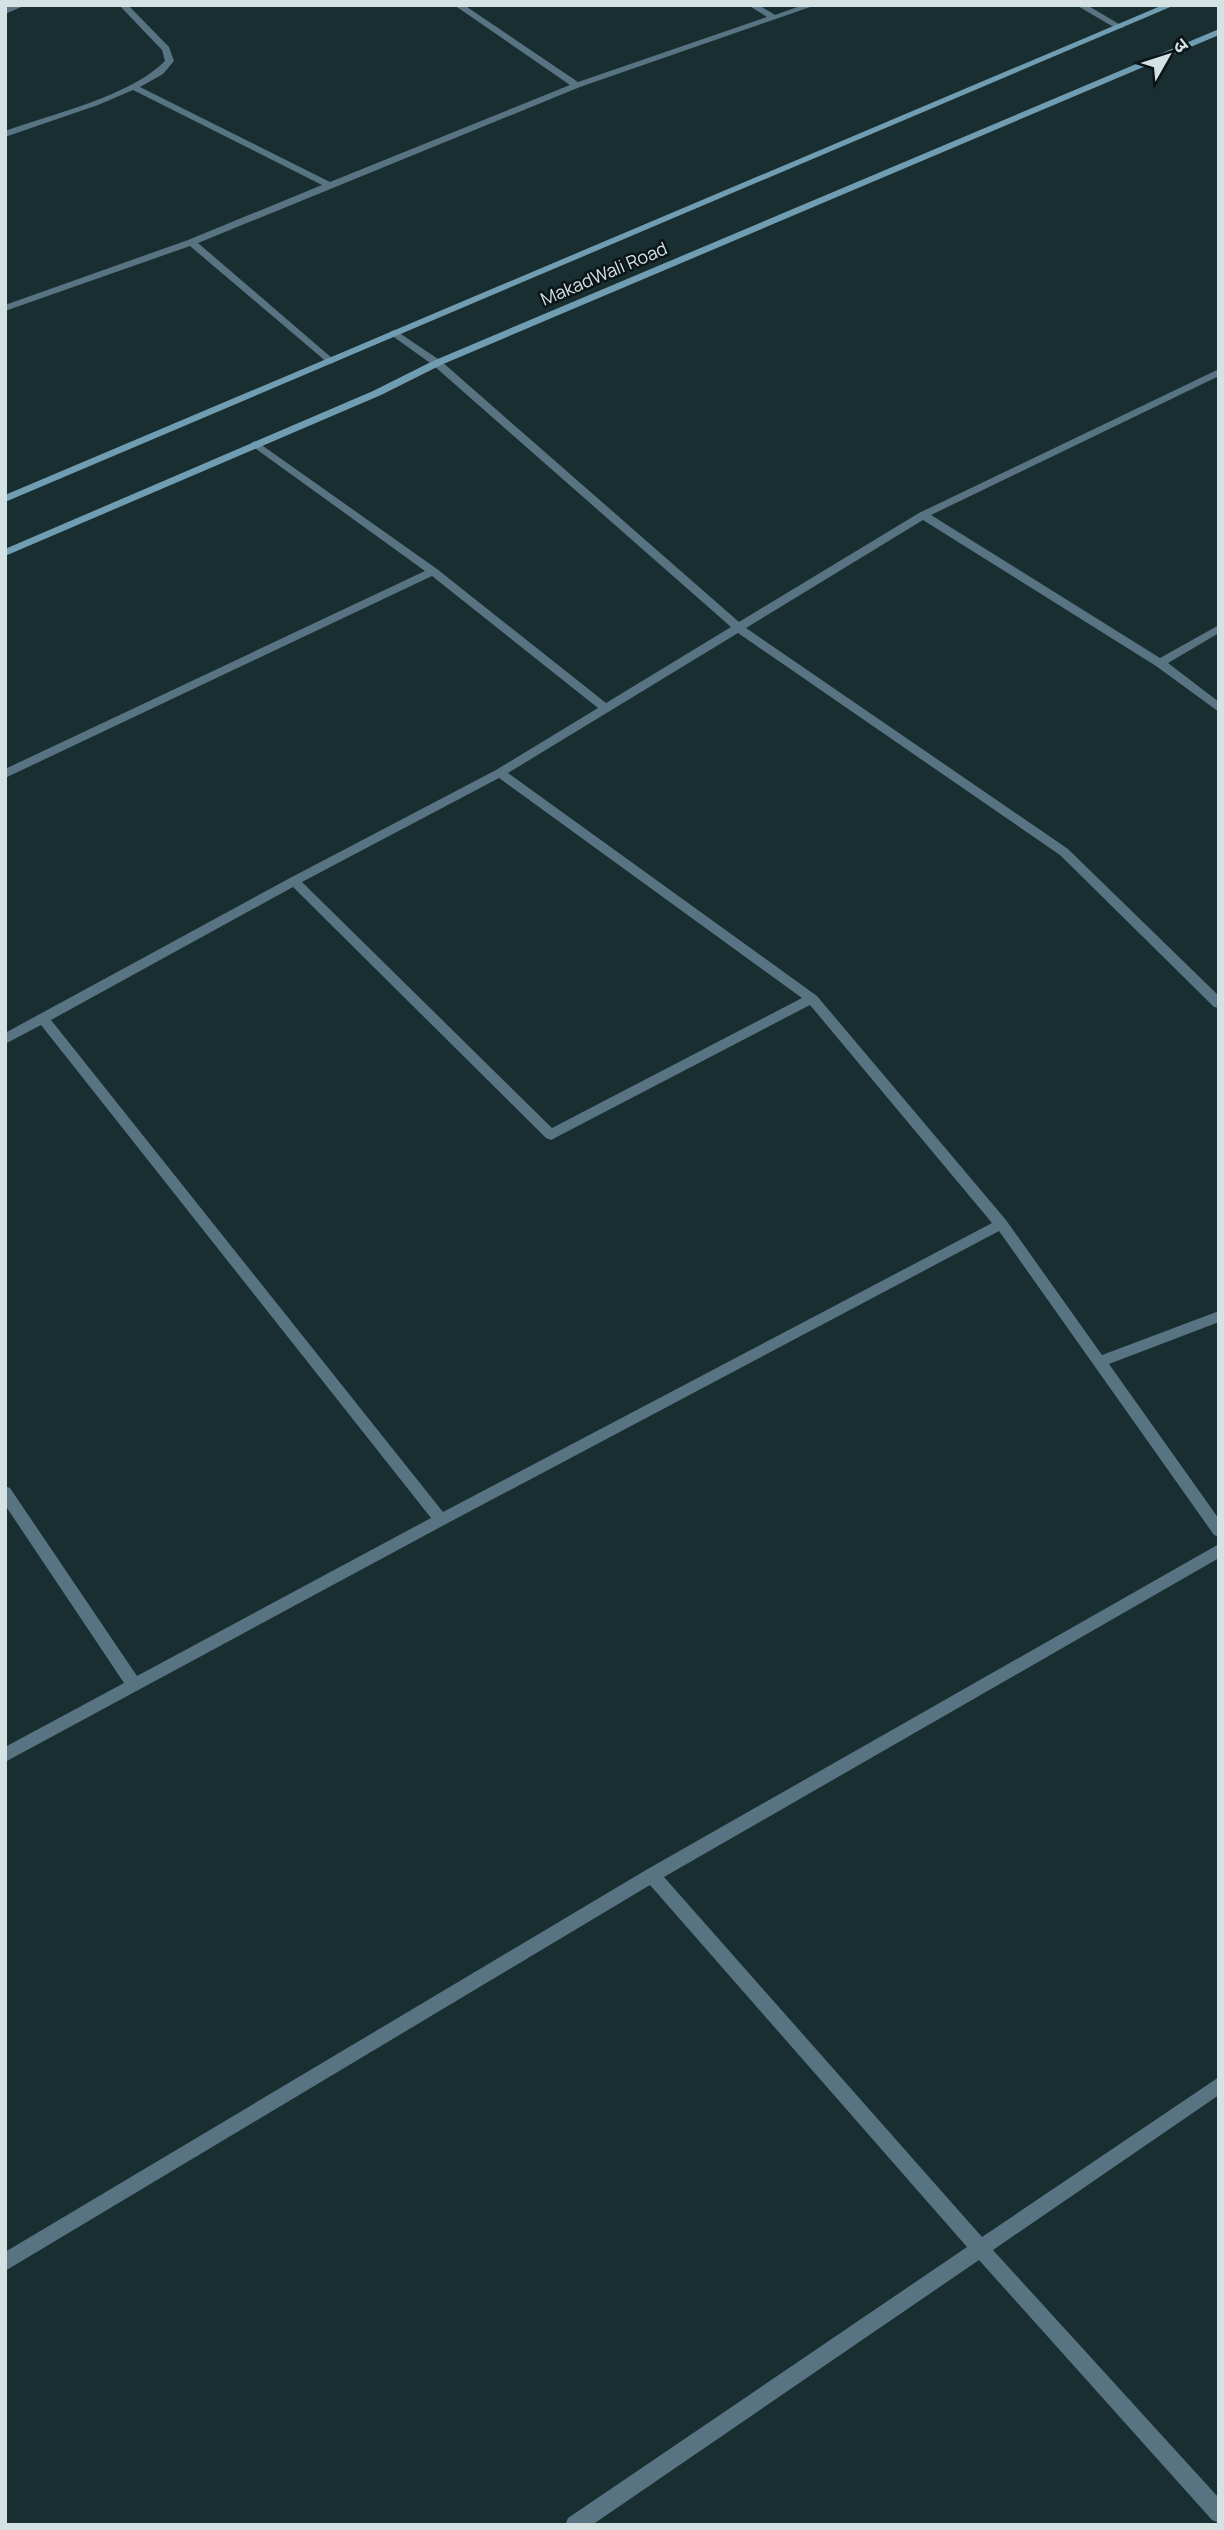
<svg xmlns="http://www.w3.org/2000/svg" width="1224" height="2530" viewBox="0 0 1224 2530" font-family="Manrope,'Noto Sans Devanagari',sans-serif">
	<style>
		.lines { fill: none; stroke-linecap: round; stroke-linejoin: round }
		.street { fill: #587381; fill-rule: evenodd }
		.secondary { fill: #709db2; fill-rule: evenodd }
		.labels { text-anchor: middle; stroke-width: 5; stroke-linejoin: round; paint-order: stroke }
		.far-street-label { font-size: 18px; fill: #d5e2e4; stroke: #0b1416 }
	</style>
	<rect width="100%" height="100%" fill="#182e31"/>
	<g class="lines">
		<!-- street -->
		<path class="street" d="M13,5H26L5,14V8Z
			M119,5H128L169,47L174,61L163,74L140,87L330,182L570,85L454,5H464L578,82L767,17L748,5H759L775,15L803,5H816L580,87L198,243L333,359V363L329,364L190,246L5,311V305L188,240L322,185L133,90L98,105L5,137V131C52,114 131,96 165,61L162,50Z
			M1076,5H1087L1124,27L1117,29Z
			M395,330L441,361L739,622L919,513L1219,369V376L931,515L1160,658L1219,625V633L1168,663L1219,702V712L1156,666L923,520L746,628L1068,849L1219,996V1008L1214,1007L1060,855L738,633L508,773L817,996L1006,1220L1102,1355L1219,1311V1322L1109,1364L1219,1519V1537L1214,1535L999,1231L446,1524L5,1762V1747L124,1683L5,1505V1486L10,1488L137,1676L431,1518L41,1025L5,1044V1033L290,878L496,770L598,708L432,576L5,778V769L425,571L252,446V442L256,441L437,569L606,703L731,627L433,365L391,335V331ZM499,778L802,998L552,1128L302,882ZM293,887L546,1138L551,1140L810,1005L992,1223L443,1512L51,1020Z
			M1219,1544V1558L664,1877L982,2237L1219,2077V2095L993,2250L1219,2498V2523L1212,2520L979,2260L592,2525H565L568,2518L967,2247L650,1885L5,2271V2252L646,1870Z"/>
		<!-- secondary -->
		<path class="secondary" d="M1163,5H1175L5,502V495Z
			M1219,29V35L441,365L381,395L5,556V549L373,391L433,361Z"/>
	</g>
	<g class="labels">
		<!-- far-street labels -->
		<g class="far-street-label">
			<text transform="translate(604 274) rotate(-23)" y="6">MakadWali Road</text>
		</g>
	</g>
	<!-- border -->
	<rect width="1224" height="2530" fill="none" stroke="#d5e2e4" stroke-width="14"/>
	<!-- north arrow -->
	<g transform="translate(1168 56) rotate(51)" stroke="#0b1416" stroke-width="5" paint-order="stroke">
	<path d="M0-5L12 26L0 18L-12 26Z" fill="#d5e2e4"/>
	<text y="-10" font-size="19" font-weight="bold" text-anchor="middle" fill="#d5e2e4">उ</text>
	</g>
</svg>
